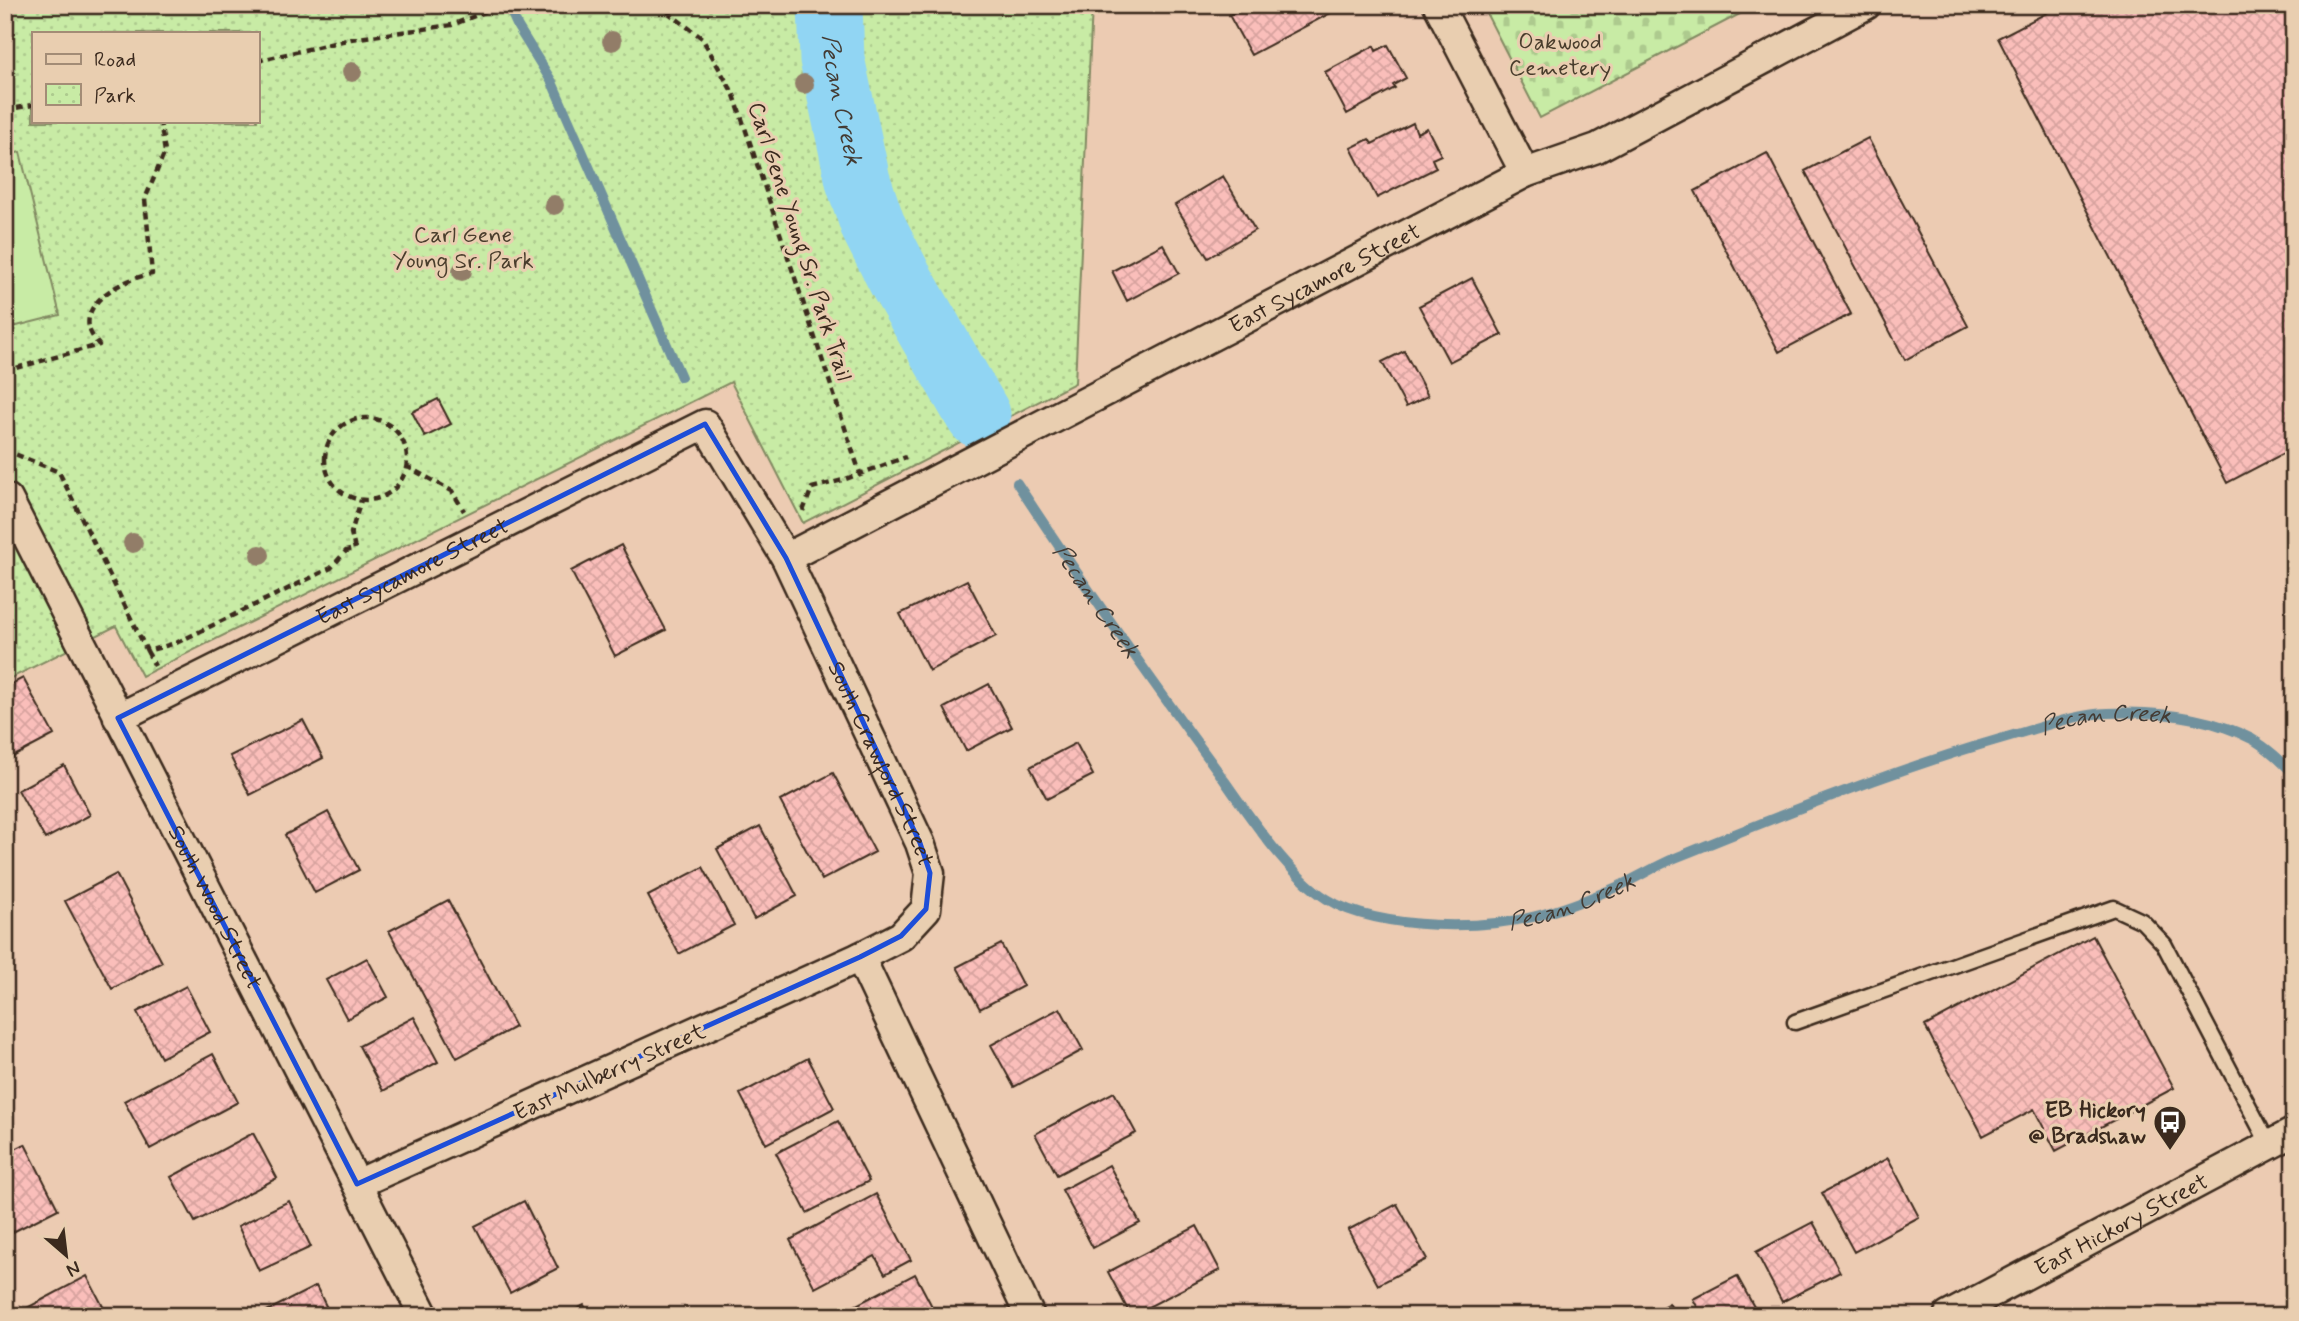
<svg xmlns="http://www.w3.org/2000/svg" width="2299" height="1321" viewBox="0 0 2299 1321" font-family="Mynerve,sans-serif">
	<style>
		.cemetery { fill: url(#cemetery-stones); stroke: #828a62; stroke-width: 2 }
		.park { fill: url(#park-dots); stroke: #828a62; stroke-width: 2; fill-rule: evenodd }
		.pitch { fill: #c8eba5; stroke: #828a62; stroke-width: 2 }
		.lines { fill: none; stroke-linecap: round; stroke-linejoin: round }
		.stream { stroke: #6f919e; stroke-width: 10 }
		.river { stroke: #91d5f3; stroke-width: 65 }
		.building { fill: url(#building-cross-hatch); stroke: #3b2a1e; stroke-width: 2 }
		.service-casing { stroke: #3b2a1e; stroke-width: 19 }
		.minor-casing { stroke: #3b2a1e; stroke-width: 33 }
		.path { stroke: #3b2a1e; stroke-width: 4.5; stroke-dasharray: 7 5; stroke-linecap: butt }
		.service { stroke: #e9ceb0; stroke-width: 14 }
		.minor { stroke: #e9ceb0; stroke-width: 28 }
		.tree { fill: #927d68 }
		.marked { fill: none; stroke: #1d4ed8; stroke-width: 5; stroke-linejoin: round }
		.labels { text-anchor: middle; stroke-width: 6; stroke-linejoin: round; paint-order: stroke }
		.park-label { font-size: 23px; fill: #493d2c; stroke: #e9ceb0 }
		.street-label { font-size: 23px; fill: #3b2a1e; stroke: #e9ceb0 }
		.poi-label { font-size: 23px; font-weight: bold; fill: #3b2a1e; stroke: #e9ceb0; text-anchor: end }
		.water-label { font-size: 24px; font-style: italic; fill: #443b33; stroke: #e9ceb0 }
	</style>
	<defs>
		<pattern id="cemetery-stones" width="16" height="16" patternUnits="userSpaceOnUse" patternTransform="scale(1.75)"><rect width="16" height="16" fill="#c8eba5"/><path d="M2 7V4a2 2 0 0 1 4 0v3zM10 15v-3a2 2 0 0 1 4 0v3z" fill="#adca8e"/></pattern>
		<pattern id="park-dots" width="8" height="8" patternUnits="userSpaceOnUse" patternTransform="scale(1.75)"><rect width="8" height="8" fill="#c8eba5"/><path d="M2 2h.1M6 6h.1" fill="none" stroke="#adca8e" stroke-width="1.8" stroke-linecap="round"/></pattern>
		<pattern id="building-cross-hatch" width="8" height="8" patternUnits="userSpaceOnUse" patternTransform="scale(1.75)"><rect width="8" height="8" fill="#fabeba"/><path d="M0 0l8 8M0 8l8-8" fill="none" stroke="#d7a39f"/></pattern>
	</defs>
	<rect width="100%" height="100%" fill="#eccbb2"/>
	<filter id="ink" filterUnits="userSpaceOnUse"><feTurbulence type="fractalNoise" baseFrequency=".0143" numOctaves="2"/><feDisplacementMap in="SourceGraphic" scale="14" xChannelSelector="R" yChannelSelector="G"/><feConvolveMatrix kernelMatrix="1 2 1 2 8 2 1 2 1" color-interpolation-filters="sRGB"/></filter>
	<g filter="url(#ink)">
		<!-- cemetery -->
		<path class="cemetery" d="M1482,5H1757L1540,118Z"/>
		<!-- park -->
		<path class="park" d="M5,5H1092L1075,383L803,523L731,382L142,676L116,626L5,681ZM33,33H257V121H33Z"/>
		<!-- pitch -->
		<path class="pitch" d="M20,152L60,315L5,329V156Z"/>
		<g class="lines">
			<!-- stream -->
			<g class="stream">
				<path d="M508,5L518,27L552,82L681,377"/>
				<path id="s1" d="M1017,483C1081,581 1148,676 1217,770C1245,810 1286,873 1327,899C1377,931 1492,931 1547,913C1571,906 1596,896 1619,886C1638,877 1656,866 1675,858C1783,814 1898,768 2010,736C2042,727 2075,714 2108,713C2156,711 2209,717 2252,739C2268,748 2281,761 2294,774"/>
			</g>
			<!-- river -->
			<path class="river" id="s2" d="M830,5L832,59L858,181L873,226L900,279L978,415"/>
		</g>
		<!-- building -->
		<path class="building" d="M1248,5H1336L1338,9L1251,55L1229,15Z
			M2062,5H2294V448L2227,483L1998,38Z
			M1388,45L1406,78L1393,85L1395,88L1347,114L1325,72L1374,46L1376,51Z
			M1413,123L1417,133L1427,128L1441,155L1432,159L1436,168L1377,198L1351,148L1369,139L1372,144Z
			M1868,138L1968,326L1905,360L1805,171Z
			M1767,153L1851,314L1779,352L1695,191Z
			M1223,176L1255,230L1208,258L1175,205Z
			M1163,244L1179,273L1127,301L1112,271Z
			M1472,278L1502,335L1449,362L1419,306Z
			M1404,351L1428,396L1406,407L1382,362Z
			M438,399L451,424L425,437L412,412Z
			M621,545L666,630L615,656L571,571Z
			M967,580L996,636L929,671L900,614Z
			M23,678L54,735L5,761V687Z
			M989,684L1012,727L966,751L944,708Z
			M303,720L323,758L250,795L230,756Z
			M1076,743L1093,775L1047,799L1030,767Z
			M64,765L90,815L45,839L18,790Z
			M833,773L875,852L822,880L780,801Z
			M328,812L359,870L315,893L285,835Z
			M760,826L797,896L754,919L717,849Z
			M703,867L734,925L679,954L648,896Z
			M116,874L162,962L112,989L65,901Z
			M448,900L515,1027L457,1058L389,931Z
			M2093,936L2174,1088L2056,1151L2034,1109L1983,1136L1925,1026Z
			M1001,944L1023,986L980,1009L957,967Z
			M367,958L388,997L347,1019L326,980Z
			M186,986L210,1032L161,1058L137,1012Z
			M1060,1008L1083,1050L1014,1087L991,1045Z
			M414,1017L438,1062L383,1091L359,1046Z
			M213,1054L238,1102L150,1149L124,1101Z
			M808,1058L834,1108L766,1144L740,1094Z
			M1114,1092L1136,1133L1057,1175L1035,1134Z
			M838,1121L869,1181L807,1213L776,1153Z
			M253,1133L277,1178L195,1222L171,1177Z
			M25,1144L58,1209L5,1236V1154Z
			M1888,1158L1919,1217L1854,1252L1822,1193Z
			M1109,1165L1140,1223L1093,1248L1062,1190Z
			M876,1194L911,1260L885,1274L875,1256L815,1288L790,1240Z
			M289,1201L311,1247L259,1271L238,1226Z
			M524,1201L558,1268L510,1293L475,1226Z
			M1397,1204L1427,1259L1378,1285L1348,1230Z
			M1813,1222L1840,1272L1782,1302L1756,1252Z
			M1197,1226L1220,1270L1131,1316L1108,1272Z
			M915,1274L937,1316H847L845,1311Z
			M87,1276L108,1316H12Z
			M1737,1276L1759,1316H1702L1693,1299Z
			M316,1286L331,1316H257Z
			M1669,1303L1676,1316H1646Z
			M584,1305L590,1316H564Z"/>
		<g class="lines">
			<defs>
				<path id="service" d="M1795,1022L2114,908L2142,921L2164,944L2269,1145"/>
				<g id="minor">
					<path d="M1438,5L1525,173"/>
					<path id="s3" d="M8,499L424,1316"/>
					<path id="s4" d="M786,558L1525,173L1597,148L1866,5"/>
					<path id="s5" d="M118,718L705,424L786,558L920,843L930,873L926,909L901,936L860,957L357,1184"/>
					<path d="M860,957L1030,1316"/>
					<path id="s6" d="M1948,1316L2294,1132"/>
				</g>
			</defs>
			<!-- service casing -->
			<use href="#service" class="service-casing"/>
			<!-- minor casing -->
			<use href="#minor" class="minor-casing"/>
			<!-- path -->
			<path class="path" d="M658,5L702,38L734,95L863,482
				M257,61L351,39L452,25L502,5
				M5,110L33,105
				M5,371L99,345C96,341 92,336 90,331C79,300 129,277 152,274L145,199L165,152L160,121
				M325 459a41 41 0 1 1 82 0a41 41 0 1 1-82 0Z
				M5,450L59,472L147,651L176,643L331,568L346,551L355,549L351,533L361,500
				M406,466L452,491L464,511
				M803,511L812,488L843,480L906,457
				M147,651L155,666"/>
			<!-- service -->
			<use href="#service" class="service"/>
			<!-- minor -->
			<use href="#minor" class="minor"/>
		</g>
		<!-- trees -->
		<g class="tree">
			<circle cx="612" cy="41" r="10"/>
			<circle cx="352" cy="72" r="10"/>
			<circle cx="804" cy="84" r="10"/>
			<circle cx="554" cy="205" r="10"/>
			<circle cx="462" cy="271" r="10"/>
			<circle cx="133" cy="543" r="10"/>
			<circle cx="260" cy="555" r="10"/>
		</g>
	</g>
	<!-- marked area -->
	<path class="marked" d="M705,424L786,558L920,843L930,873L926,909L901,936L860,957L357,1184L118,718Z"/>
	<!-- icons -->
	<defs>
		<symbol id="bus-pin" viewBox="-11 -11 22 30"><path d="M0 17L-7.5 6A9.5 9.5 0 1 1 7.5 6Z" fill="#3b2a1e" stroke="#e9ceb0"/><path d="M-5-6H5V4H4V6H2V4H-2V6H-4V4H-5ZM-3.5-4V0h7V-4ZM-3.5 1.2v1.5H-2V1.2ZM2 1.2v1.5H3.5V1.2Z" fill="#fff"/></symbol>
	</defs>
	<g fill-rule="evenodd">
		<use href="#bus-pin" x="2151" y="1103" width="38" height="52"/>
	</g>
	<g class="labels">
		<!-- park labels -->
		<g class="park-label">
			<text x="1560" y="49">Oakwood<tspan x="1560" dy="26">Cemetery</tspan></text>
			<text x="463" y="242">Carl Gene<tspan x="463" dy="26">Young Sr. Park</tspan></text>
		</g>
		<!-- street labels -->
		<g class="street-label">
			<text transform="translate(801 241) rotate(72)" y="8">Carl Gene Young Sr. Park Trail</text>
			<text dy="8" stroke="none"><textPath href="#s4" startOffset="607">East Sycamore Street</textPath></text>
			<text dy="8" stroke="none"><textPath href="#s5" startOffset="329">East Sycamore Street</textPath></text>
			<text dy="8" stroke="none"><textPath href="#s5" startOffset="1040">South Crawford Street</textPath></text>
			<text dy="8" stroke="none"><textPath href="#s3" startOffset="458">South Wood Street</textPath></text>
			<text transform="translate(609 1071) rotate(-24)" y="8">East Mulberry Street</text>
			<text dy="8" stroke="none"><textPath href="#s6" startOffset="196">East Hickory Street</textPath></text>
		</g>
		<!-- poi labels -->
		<g class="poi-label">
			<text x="2146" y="1117">EB Hickory<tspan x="2146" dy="26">@ Bradshaw</tspan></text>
		</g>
		<!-- water labels -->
		<g class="water-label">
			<text dy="8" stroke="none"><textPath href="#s2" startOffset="96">Pecan Creek</textPath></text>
			<text dy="8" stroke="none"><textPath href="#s1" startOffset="142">Pecan Creek</textPath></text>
			<text dy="8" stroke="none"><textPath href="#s1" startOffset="1340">Pecan Creek</textPath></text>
			<text dy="8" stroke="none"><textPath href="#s1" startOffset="772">Pecan Creek</textPath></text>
		</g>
	</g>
	<!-- margin -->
	<rect width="2299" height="1321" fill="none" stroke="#e9ceb0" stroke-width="28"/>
	<rect x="14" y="14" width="2271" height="1293" fill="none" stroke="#3b2a1e" stroke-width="2.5" filter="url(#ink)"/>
	<!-- legend -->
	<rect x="32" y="32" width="228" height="91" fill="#e9ceb0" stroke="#a38c76" stroke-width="2"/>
	<rect x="46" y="54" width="35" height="10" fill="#e9ceb0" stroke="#a38c76" stroke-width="2"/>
	<text x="94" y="66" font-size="21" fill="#3b2a1e">Road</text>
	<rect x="46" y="84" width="35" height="21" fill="url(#park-dots)" stroke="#a38c76" stroke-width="2"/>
	<text x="94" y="102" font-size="21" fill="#3b2a1e">Park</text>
	<!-- north arrow -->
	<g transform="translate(66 1255) rotate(152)" stroke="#e9ceb0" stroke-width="5" paint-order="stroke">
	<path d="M0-5L12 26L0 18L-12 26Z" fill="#3b2a1e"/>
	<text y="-10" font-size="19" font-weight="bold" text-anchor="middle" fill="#3b2a1e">N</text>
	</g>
</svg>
